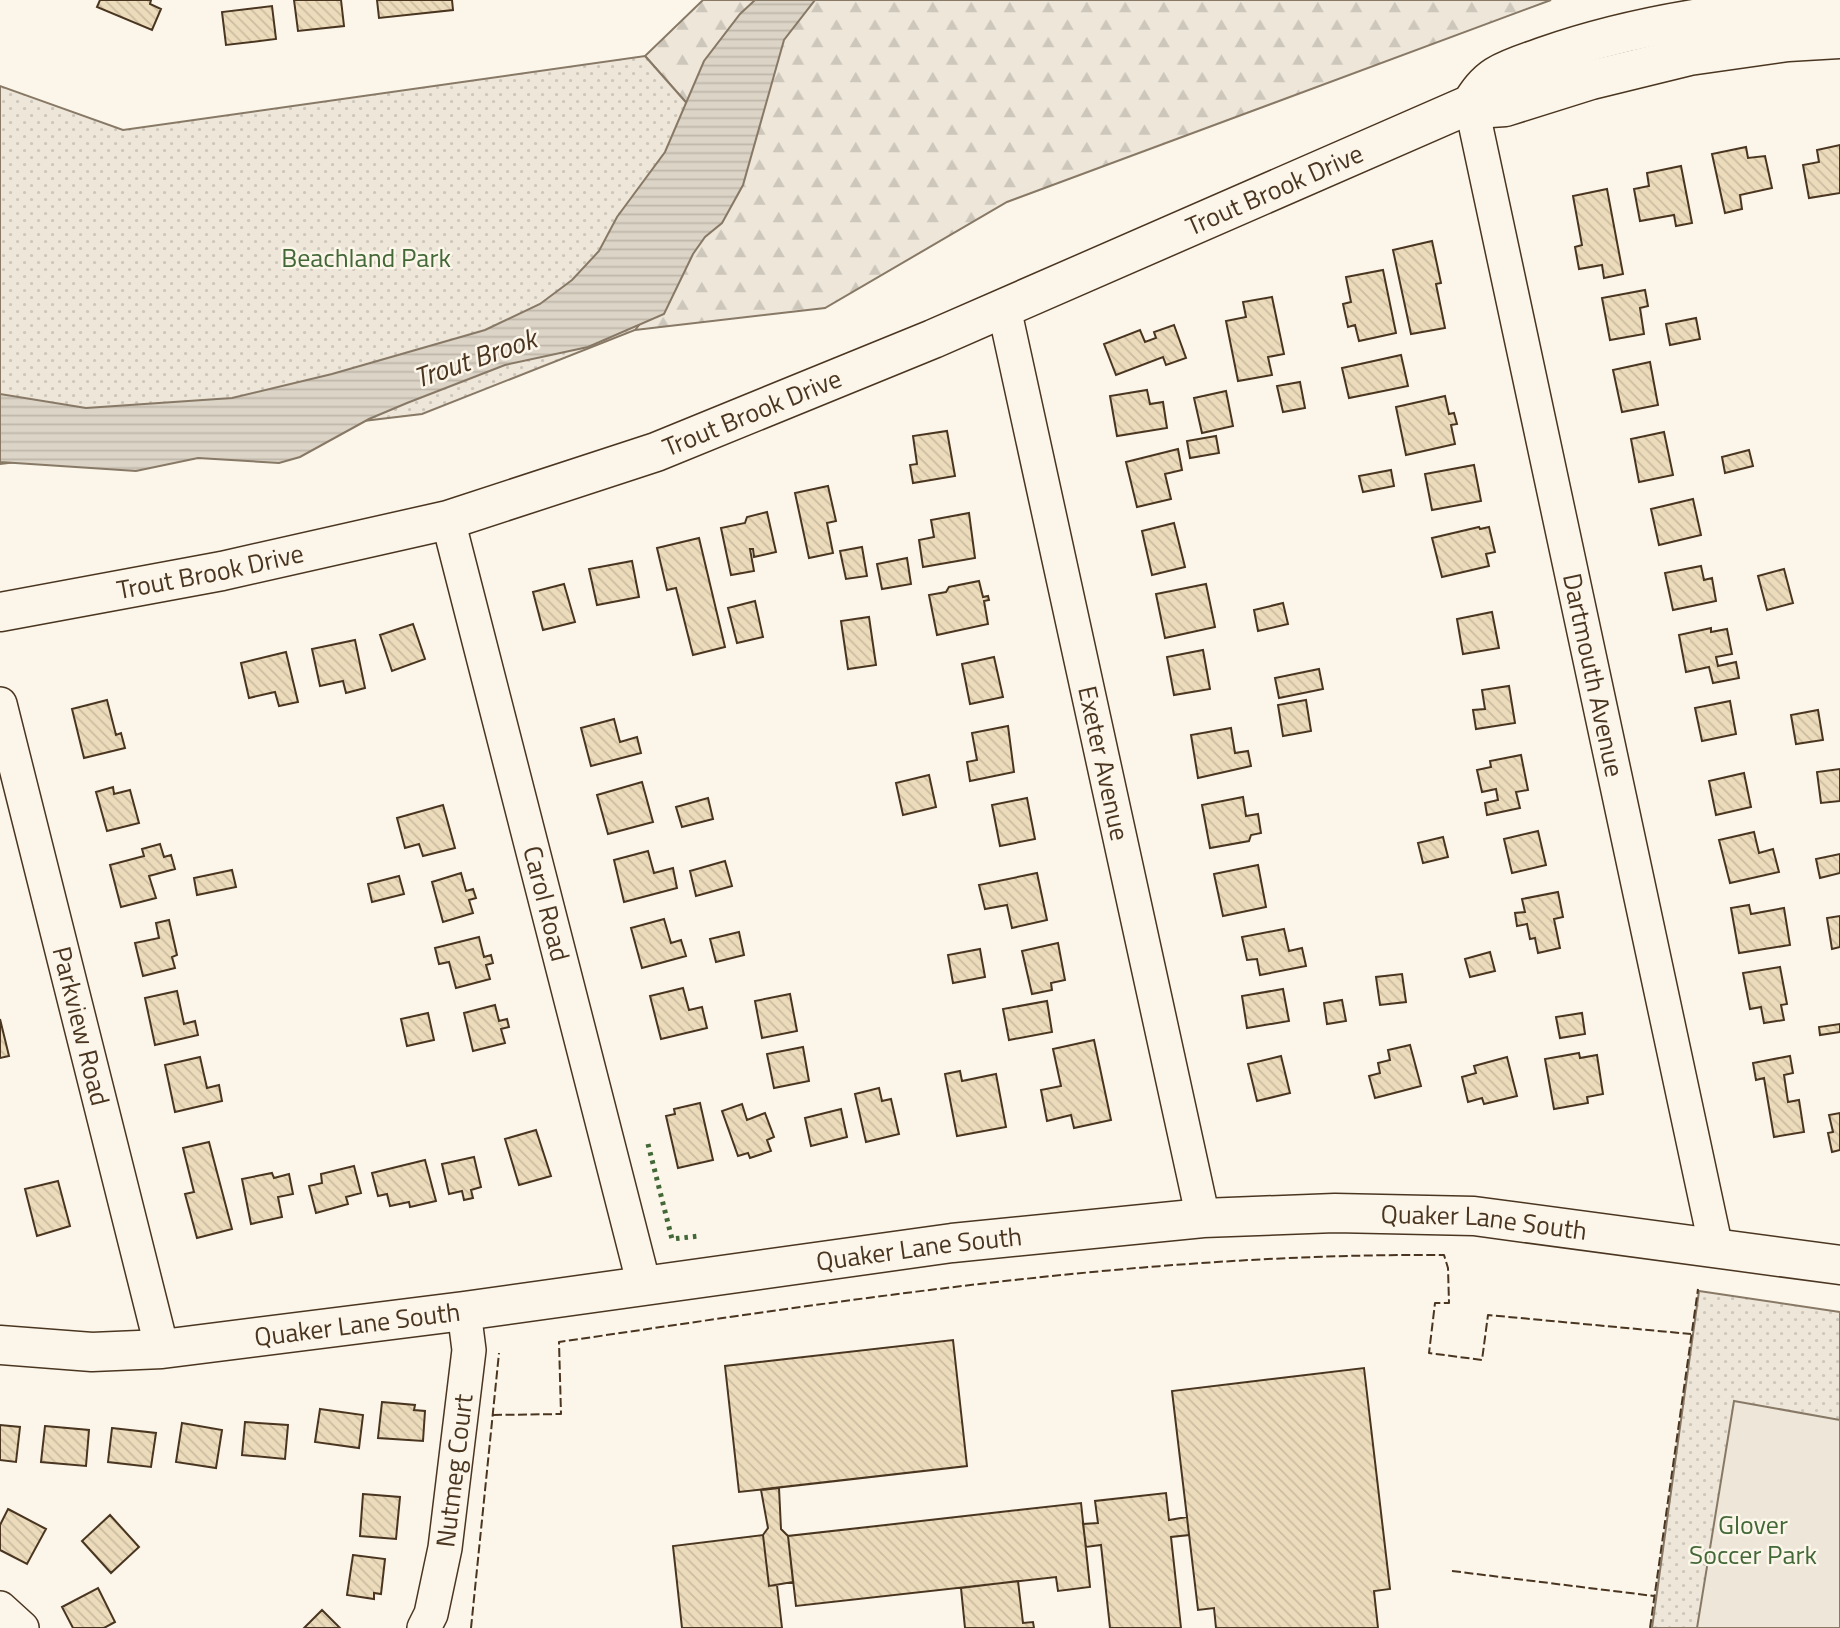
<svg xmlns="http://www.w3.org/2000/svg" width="1840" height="1628" viewBox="0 0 1840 1628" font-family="'Titillium Web',sans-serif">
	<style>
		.forest { fill: url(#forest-firs); stroke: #887966; stroke-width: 2 }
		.park { fill: url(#park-dots); stroke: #887966; stroke-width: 2 }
		.pitch { fill: #ede6d9; stroke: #887966; stroke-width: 2 }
		.water { fill: url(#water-rules); stroke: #887966; stroke-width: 2 }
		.building { fill: url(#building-back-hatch); stroke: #4a3520; stroke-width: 2 }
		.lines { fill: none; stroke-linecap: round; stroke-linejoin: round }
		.minor-casing { stroke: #4a3520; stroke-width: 36 }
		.major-casing { stroke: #4a3520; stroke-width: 41 }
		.minor { stroke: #fbf6e9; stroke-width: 33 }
		.major { stroke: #fbf6e9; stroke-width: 38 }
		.hedge { stroke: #436837; stroke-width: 5; stroke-dasharray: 3.5 5; stroke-linecap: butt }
		.fence { stroke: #4a3520; stroke-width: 2; stroke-dasharray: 9 3.5; stroke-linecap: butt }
		.labels { text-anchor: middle; stroke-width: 5; stroke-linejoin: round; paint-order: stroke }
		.street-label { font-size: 26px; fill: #4a3520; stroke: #fbf6e9 }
		.park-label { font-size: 26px; fill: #436837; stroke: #fbf6e9 }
		.water-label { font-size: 28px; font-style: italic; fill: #4a3520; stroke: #fbf6e9 }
	</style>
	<defs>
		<pattern id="forest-firs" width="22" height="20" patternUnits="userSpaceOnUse" patternTransform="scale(1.75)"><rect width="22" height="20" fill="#ede6d9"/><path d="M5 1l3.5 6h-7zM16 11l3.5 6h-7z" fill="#cdc6ba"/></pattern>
		<pattern id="park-dots" width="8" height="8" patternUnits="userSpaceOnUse" patternTransform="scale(1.75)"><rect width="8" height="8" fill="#ede6d9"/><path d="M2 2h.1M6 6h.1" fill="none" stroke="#cdc6ba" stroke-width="1.8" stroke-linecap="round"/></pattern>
		<pattern id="water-rules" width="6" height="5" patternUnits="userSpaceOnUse" patternTransform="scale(1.75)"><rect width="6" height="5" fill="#dcd4c6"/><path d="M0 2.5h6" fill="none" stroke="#beb7aa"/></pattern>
		<pattern id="building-back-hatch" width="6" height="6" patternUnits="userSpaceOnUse" patternTransform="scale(1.75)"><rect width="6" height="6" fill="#ecdcbc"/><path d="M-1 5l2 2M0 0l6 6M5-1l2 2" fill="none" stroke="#ccbda1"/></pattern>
	</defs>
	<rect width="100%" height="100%" fill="#fbf6e9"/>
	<!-- forest -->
	<path class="forest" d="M703,0H1551L1007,202L825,308L635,330L682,270L729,151L645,56Z"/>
	<!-- park -->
	<path class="park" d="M645,56L729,151L682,270L635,330L422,414L0,464V86L123,130Z
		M1699,1291L1840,1312V1628H1652Z"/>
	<!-- pitch -->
	<path class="pitch" d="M1734,1401L1840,1420V1628H1697Z"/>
	<!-- water -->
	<path class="water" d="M755,0H815L784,40L743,185L722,223L705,237L693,254L664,314L588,347L505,365L407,403L369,419L300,457L279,463L198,458L136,471L0,462V394L86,408L232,398L332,374L485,330L540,304L572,280L599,251L617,217L665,152L704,61L740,14Z"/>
	<!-- building -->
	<path class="building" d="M100,0H151L150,4L161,9L152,30L97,7Z
		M294,0H341L344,26L298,31Z
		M377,0H452L453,10L379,18Z
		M272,6L276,39L226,45L222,12Z
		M1840,145V193L1809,198L1803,165L1819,162L1817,150Z
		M1746,147L1748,158L1765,156L1772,188L1740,195L1742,209L1725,213L1712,154Z
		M1681,166L1692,223L1676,226L1674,215L1640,221L1634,189L1649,186L1647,173Z
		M1607,189L1623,274L1604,278L1602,265L1579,269L1575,247L1582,245L1573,196Z
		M1432,241L1441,283L1436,284L1445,328L1411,334L1393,250Z
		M1383,270L1396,333L1359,341L1355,325L1348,327L1343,304L1351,302L1346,277Z
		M1645,290L1648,306L1640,308L1644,334L1610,340L1602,298Z
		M1272,297L1284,354L1268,357L1272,375L1238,381L1226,321L1246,317L1243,302Z
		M1696,318L1700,339L1670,345L1666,324Z
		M1174,325L1186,358L1166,365L1163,357L1116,375L1104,344L1140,330L1145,342L1156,338L1154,332Z
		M1401,355L1408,386L1349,398L1342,368Z
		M1650,362L1658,405L1622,412L1613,370Z
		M1300,382L1305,408L1283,412L1277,386Z
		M1147,390L1150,404L1163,402L1167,428L1117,436L1110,396Z
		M1226,391L1233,426L1202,433L1194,398Z
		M1445,396L1449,414L1454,413L1457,424L1451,425L1455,444L1406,455L1396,407Z
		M947,431L955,476L913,483L910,465L917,464L913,436Z
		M1664,432L1673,475L1639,482L1631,439Z
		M1216,436L1219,453L1190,458L1187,441Z
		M1178,449L1182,470L1165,474L1171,499L1137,507L1126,462Z
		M1749,450L1753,466L1725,473L1722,457Z
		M1474,465L1481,501L1432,510L1425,474Z
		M1391,470L1394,486L1363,492L1359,476Z
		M828,486L836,521L827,523L833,553L809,558L795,493Z
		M1693,499L1701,535L1659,545L1651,509Z
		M767,512L776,552L754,557L753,549H750L754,571L731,575L721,528L745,523L747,517Z
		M969,513L975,558L923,567L919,540L934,537L931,520Z
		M1174,523L1185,567L1152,575L1142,531Z
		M1479,527L1480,529L1489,527L1495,552L1486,554L1489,566L1442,577L1432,538Z
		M699,538L725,647L693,655L676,588L667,590L657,548Z
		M862,547L867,576L846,579L840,551Z
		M907,558L911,584L882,589L877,564Z
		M632,561L639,597L597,605L589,569Z
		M1701,566L1704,580L1712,578L1716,601L1673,610L1665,573Z
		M1784,569L1793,603L1767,610L1758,576Z
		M979,581L983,597L988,596L989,600L984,601L988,624L937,635L929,595L946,592L949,587Z
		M564,584L575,622L543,630L533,592Z
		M1206,584L1215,627L1165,638L1156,594Z
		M755,601L763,637L737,643L728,608Z
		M1283,603L1288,624L1258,631L1254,610Z
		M1492,612L1499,648L1463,654L1457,619Z
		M869,617L876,665L848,669L841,621Z
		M413,624L425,659L392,671L380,635Z
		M1711,628V632L1727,629L1732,654L1716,657L1718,666L1736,662L1739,678L1713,683L1709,667L1686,672L1679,635Z
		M355,640L365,688L346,693L343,681L320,686L312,649Z
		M1203,650L1210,689L1174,695L1167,657Z
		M286,652L298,702L279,706L275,692L249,698L241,663Z
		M994,657L1003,697L970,704L962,664Z
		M1319,669L1323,689L1279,698L1275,678Z
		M1509,686L1515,723L1476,729L1473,710L1485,709L1482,690Z
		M107,700L116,735L121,733L125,748L84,758L72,709Z
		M1306,700L1311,731L1283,736L1278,705Z
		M1730,701L1736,734L1702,741L1695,708Z
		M1818,710L1823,740L1796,744L1791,715Z
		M614,719L620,742L637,737L641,753L591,766L581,728Z
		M1008,726L1014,772L970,781L967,762L977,760L972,733Z
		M1231,728L1235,753L1248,751L1251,766L1198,778L1191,735Z
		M1521,755L1528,790L1516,792L1520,808L1487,815L1485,803L1498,800L1496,789L1482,792L1477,770L1491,767L1490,761Z
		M1840,769V801L1821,803L1817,772Z
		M1744,773L1751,807L1716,815L1709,781Z
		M929,775L936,807L903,815L896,783Z
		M642,782L653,822L608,834L597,795Z
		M113,787L114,794L130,790L139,823L107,831L96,792Z
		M1243,797L1246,816L1258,814L1261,833L1251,835L1249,841L1210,848L1202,805Z
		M708,798L713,819L682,827L676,807Z
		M1027,798L1035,839L1000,846L992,805Z
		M443,805L455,848L423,856L419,844L405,848L397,818Z
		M1538,831L1546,865L1512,873L1504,839Z
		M1754,832L1759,853L1773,849L1779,872L1730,883L1719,840Z
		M1443,837L1448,857L1423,863L1418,843Z
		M160,844L164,857L171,855L175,869L149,876L156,898L121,907L110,865L144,856L142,849Z
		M648,851L654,873L673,868L677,888L624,902L614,860Z
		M1840,854V873L1820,878L1816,859Z
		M725,861L732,886L696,896L690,871Z
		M1258,865L1266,907L1223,916L1214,874Z
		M232,870L236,887L197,895L194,878Z
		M461,873L466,891L473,889L476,898L469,900L473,913L443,922L432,882Z
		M1037,873L1047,920L1012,928L1007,905L985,909L979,885Z
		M399,876L404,894L372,902L368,884Z
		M1558,892L1563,917L1554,919L1560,948L1538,953L1535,938L1530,939L1527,924L1517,926L1515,913L1525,912L1522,899Z
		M1749,905L1751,914L1784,908L1790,945L1739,953L1731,908Z
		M1840,916V947L1832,949L1827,918Z
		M664,919L671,943L681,940L686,956L642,968L631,928Z
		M169,920L177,955L172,957L175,968L143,976L135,943L159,938L156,923Z
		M1284,929L1289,951L1302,948L1306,966L1260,975L1257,959L1247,960L1242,937Z
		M739,932L744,955L716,962L710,939Z
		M479,937L484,957L491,955L493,963L486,965L490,979L456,988L449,962L439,964L435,948Z
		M1058,943L1065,980L1051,983L1052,990L1032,994L1022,951Z
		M980,949L985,977L953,983L948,955Z
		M1490,952L1495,971L1470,977L1465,959Z
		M1780,967L1787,1004L1781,1005L1784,1020L1764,1023L1761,1007L1750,1009L1743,973Z
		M1402,974L1406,1002L1380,1005L1376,977Z
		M683,988L689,1010L702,1007L707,1028L661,1039L650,996Z
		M1283,989L1289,1021L1247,1028L1242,996Z
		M177,991L184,1024L195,1021L198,1035L155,1045L145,998Z
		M790,994L797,1031L762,1038L755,1001Z
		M1342,1000L1346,1021L1327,1024L1324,1003Z
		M1047,1001L1052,1032L1009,1040L1003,1009Z
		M495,1005L499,1021L507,1019L509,1027L501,1029L505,1043L473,1051L464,1013Z
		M428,1013L434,1040L407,1046L401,1019Z
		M1582,1013L1585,1034L1560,1038L1556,1017Z
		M0,1019L9,1056L0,1058Z
		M1840,1024V1032L1820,1035L1819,1027Z
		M1094,1040L1111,1120L1074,1128L1071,1115L1047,1121L1041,1090L1061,1086L1053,1049Z
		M1410,1045L1421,1086L1375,1098L1369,1076L1380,1073L1378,1063L1390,1060L1388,1050Z
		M803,1047L809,1081L774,1088L767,1054Z
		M1579,1053L1580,1058L1597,1055L1603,1094L1587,1097L1588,1103L1554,1109L1545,1059Z
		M1281,1056L1290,1093L1257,1101L1248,1064Z
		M1790,1056L1793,1073L1784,1075L1788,1102L1799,1100L1804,1132L1774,1137L1764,1078L1756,1080L1753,1063Z
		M200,1057L207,1088L219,1085L222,1101L175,1112L165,1065Z
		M1507,1057L1517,1096L1484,1104L1482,1098L1468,1102L1462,1077L1476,1073L1474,1066Z
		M960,1071L962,1081L996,1074L1006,1127L957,1136L945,1074Z
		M879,1088L882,1101L891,1099L899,1134L866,1142L855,1094Z
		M700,1103L713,1160L678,1168L666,1116L675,1114L674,1109Z
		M742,1104L747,1120L765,1113L774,1137L767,1140L771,1151L750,1158L748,1153L738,1156L722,1111Z
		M841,1109L847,1137L811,1146L805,1118Z
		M1840,1113V1150L1832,1152L1828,1133L1833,1132L1829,1115Z
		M536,1130L551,1176L519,1185L505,1139Z
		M209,1142L232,1229L197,1238L185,1194L194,1192L183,1148Z
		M474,1157L481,1187L471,1190L473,1198L464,1200L462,1191L449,1194L442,1164Z
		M425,1160L436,1201L410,1207L409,1202L390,1206L387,1194L378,1196L372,1173Z
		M354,1166L361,1193L346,1197L348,1204L316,1213L309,1186L322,1183L321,1174Z
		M272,1173L274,1178L289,1174L293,1194L278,1197L282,1217L251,1224L242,1179Z
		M58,1181L70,1226L37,1236L25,1189Z
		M953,1340L967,1466L739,1492L725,1366Z
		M1364,1368L1390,1589L1374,1591L1378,1628H1216L1214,1608L1198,1610L1172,1391Z
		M382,1402L415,1405L414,1410L425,1411L423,1441L378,1438Z
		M320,1409L363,1415L359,1448L315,1442Z
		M245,1422L288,1425L285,1459L242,1455Z
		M182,1423L222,1430L216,1468L176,1462Z
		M0,1425L20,1427L16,1462L0,1460Z
		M45,1426L89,1430L86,1466L41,1462Z
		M112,1428L156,1433L151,1467L108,1462Z
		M779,1488L781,1529L788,1536L793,1582L769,1586L763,1535L768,1528L761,1490Z
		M1166,1493L1169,1520L1187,1517L1189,1535L1171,1537L1181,1628H1110L1101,1545L1086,1547L1083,1524L1098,1523L1095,1501Z
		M363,1494L400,1497L396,1539L360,1536Z
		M1081,1503L1090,1587L1058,1591L1056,1577L796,1606L788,1536Z
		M8,1509L46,1529L27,1564L0,1550V1525Z
		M110,1515L139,1547L111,1573L82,1541Z
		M763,1535L769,1586L777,1585L782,1628H682L673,1546Z
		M353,1555L385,1559L381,1594L374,1593V1599L347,1595Z
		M1018,1581L1023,1623L1033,1622L1034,1628H965L961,1588Z
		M98,1588L115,1622L104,1628H73L62,1607Z
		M322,1610L340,1628H304Z"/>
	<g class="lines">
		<defs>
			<g id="minor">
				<path id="s1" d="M1471,104L1716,1248"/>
				<path id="s2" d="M1004,308L1203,1218"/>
				<path id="s3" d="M448,520L644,1285"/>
				<path id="s4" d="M0,704L162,1349"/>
				<path d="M0,1608L22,1628"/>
				<path id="s5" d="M424,1628L431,1614L445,1548L469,1350L464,1311"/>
			</g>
			<g id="major">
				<path d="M1471,104L1490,108L1505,107L1591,80L1689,56L1788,42L1840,39"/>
				<path id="s6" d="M0,612L222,571L448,520L656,452L933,339L1471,104C1478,93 1485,83 1496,76C1511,67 1529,62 1545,56C1639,23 1741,9 1840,3"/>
				<path id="s7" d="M0,1345L92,1352L162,1349L464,1311L952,1243L1203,1218L1335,1213L1474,1216L1840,1265"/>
			</g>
		</defs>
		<!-- minor casing -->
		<use href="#minor" class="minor-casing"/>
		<!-- major casing -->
		<use href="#major" class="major-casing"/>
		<!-- minor -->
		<use href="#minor" class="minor"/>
		<!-- major -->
		<use href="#major" class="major"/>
		<!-- hedge -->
		<path class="hedge" d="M648,1144L672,1239L699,1236"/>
		<!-- fence -->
		<path class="fence" d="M493,1415L561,1414L559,1342C853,1299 1146,1253 1444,1255L1448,1268L1449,1303H1435L1429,1353L1482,1360L1488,1315L1691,1334
			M1452,1571L1654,1596
			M471,1628L499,1353
			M1650,1628L1698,1289"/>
	</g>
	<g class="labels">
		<!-- street labels -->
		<g class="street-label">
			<text dy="9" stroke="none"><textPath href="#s6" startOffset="1348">Trout Brook Drive</textPath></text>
			<text dy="9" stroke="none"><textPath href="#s6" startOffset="780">Trout Brook Drive</textPath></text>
			<text dy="9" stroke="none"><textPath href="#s6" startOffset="214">Trout Brook Drive</textPath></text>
			<text dy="9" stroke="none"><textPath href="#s1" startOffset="584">Dartmouth Avenue</textPath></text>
			<text dy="9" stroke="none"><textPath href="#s2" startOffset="466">Exeter Avenue</textPath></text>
			<text dy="9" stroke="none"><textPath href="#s3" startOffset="396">Carol Road</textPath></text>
			<text dy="9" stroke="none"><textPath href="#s4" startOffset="332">Parkview Road</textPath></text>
			<text dy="9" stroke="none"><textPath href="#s7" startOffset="1493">Quaker Lane South</textPath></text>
			<text dy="9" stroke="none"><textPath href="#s7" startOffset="926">Quaker Lane South</textPath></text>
			<text dy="9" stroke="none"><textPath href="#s7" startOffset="359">Quaker Lane South</textPath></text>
			<text dy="9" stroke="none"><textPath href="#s5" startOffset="161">Nutmeg Court</textPath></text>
		</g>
		<!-- park labels -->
		<g class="park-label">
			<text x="366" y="267">Beachland Park</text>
			<text x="1753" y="1534">Glover<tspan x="1753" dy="30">Soccer Park</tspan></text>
		</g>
		<!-- water labels -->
		<g class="water-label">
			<text transform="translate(475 358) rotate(-19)" y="10">Trout Brook</text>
		</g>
	</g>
</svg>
